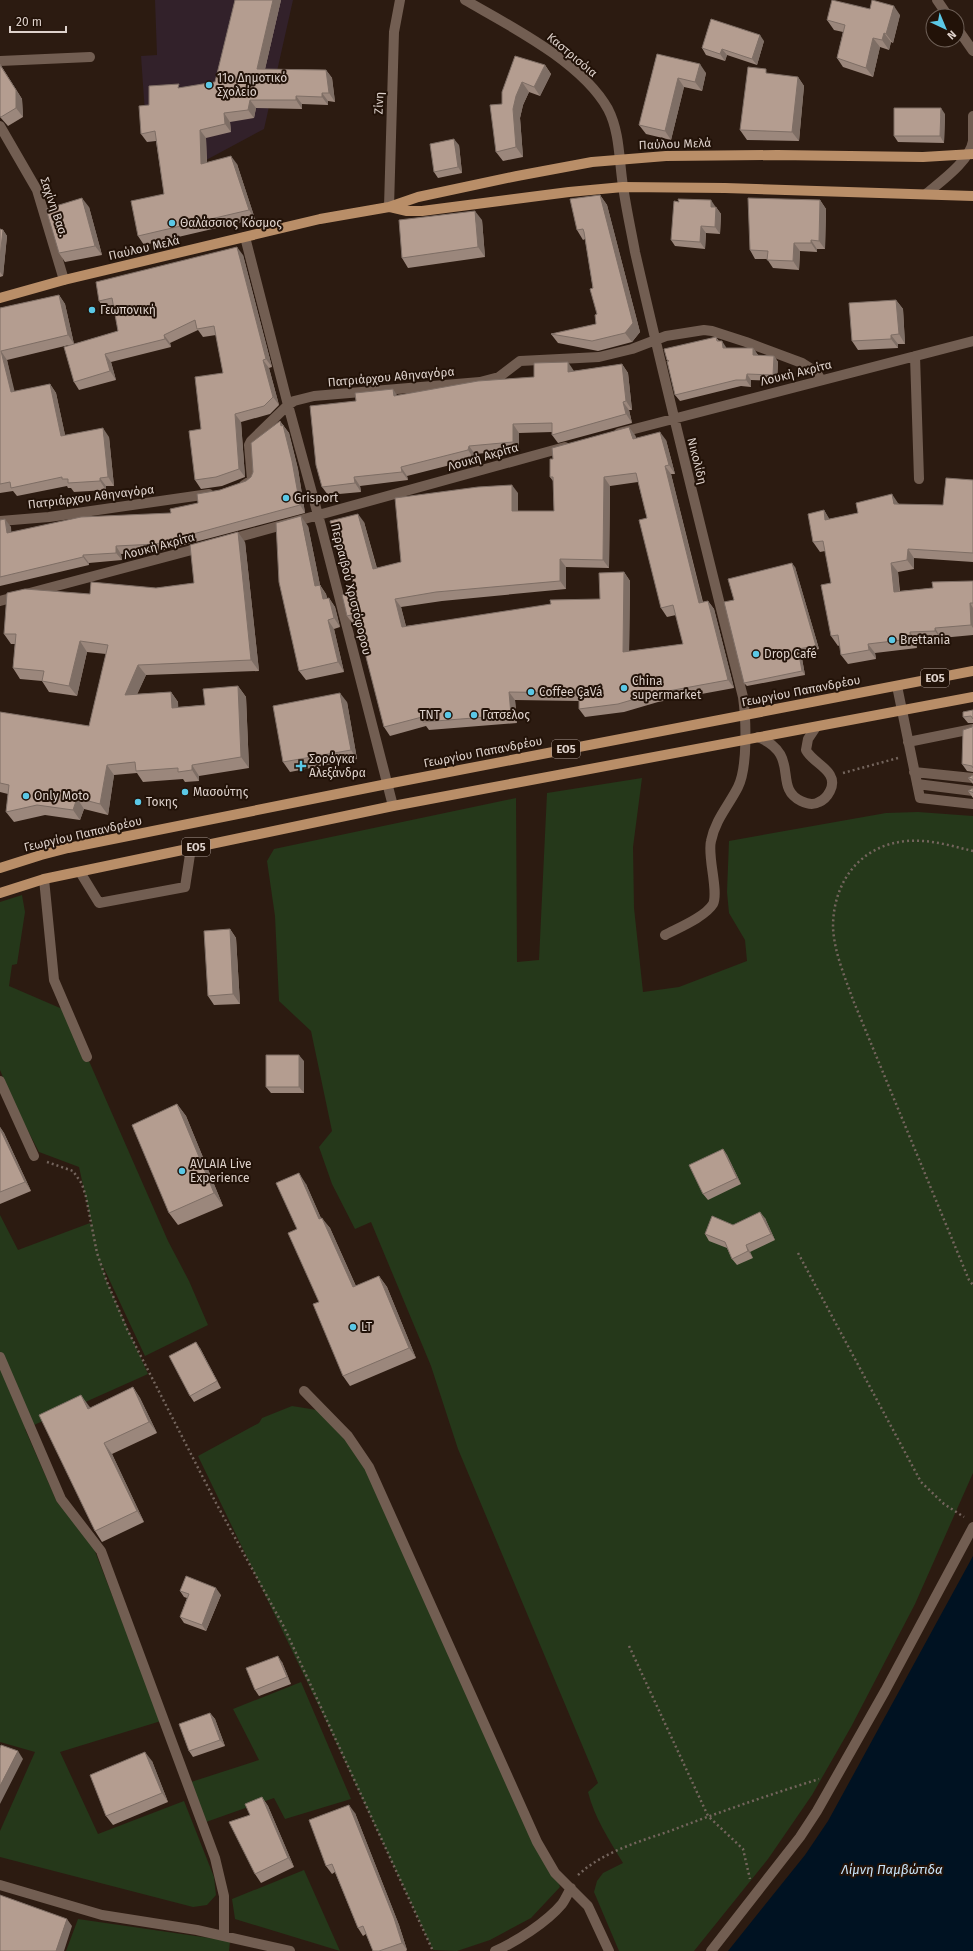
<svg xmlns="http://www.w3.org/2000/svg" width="973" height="1951" viewBox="0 0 973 1951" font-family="'Fira Sans',sans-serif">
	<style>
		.education { fill: #32212a }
		.green { fill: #25381a }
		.water { fill: #001222 }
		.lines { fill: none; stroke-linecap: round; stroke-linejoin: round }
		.path { stroke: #74655d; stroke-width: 2.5; stroke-dasharray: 2 3; stroke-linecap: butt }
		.minor { stroke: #725e52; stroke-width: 10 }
		.major { stroke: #b98e68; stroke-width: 10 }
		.wall { fill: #9b877c; fill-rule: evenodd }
		.shaded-wall { fill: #7e6e65 }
		.building { fill: #b49d90; stroke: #7e6e65; fill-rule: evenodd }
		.poi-dot { fill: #5bc8e6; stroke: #221208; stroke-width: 1.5 }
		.labels { text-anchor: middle; stroke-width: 4; stroke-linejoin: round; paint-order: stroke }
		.shield { fill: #221208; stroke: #a69891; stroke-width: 1 }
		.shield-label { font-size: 11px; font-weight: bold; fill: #ded2cc }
		.street-label { font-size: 12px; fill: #ded2cc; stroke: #221208 }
		.poi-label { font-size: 12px; fill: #ded2cc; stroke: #221208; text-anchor: start }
		.water-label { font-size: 13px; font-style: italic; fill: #c9e5fb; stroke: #221208 }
	</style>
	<rect width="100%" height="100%" fill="#2c1b11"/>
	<!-- education -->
	<path class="education" d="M155,0H293L264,129L195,166L161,140L147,142L141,56L157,55Z"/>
	<!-- green -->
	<path class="green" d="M642,778L633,847L634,908L643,992L679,987L747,961L745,940L729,913L727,892L729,841L886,813L918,812L973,816V1473L915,1604L851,1727L812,1795L768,1859L694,1951H619L594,1892L597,1881L603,1873L623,1863C610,1841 594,1817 588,1792L598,1783L458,1449L431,1366L371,1222L355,1229L332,1184L319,1147L332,1131L311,1031L279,1001L275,916L267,861L274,849L516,798L517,962L539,960L547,793Z
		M22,895L25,912L17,964L12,965L9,986L67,1011L168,1241L189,1281L208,1325L145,1356L102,1264L107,1282L148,1374L25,1429L57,1502L91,1541L161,1721L60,1752L98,1834L184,1801L214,1877L216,1895L207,1905L193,1907L0,1857V1831L35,1752L0,1742V1215L18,1250L90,1223L92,1226L79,1167L39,1152L16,1108L0,1070V902Z
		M292,1406L323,1411L369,1467L555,1873L560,1887L531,1918L490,1940L457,1951L433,1950L327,1723L198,1456L259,1423L262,1418Z
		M301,1682L351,1799L285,1819L274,1798L206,1822L188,1783L259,1760L233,1709Z
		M304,1870L340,1951L235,1919L232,1899Z
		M78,1919L230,1941L229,1951H66Z"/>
	<!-- water -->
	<path class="water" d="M973,1556V1951H728L805,1855L828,1821Z"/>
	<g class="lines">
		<!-- path -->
		<path class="path" d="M843,773L898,758
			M973,851C952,846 929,839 907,841C860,845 833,882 833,927C834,952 845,977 853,1000L969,1280L973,1285
			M47,1162L73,1171L82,1184L86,1197L97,1253L107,1282L127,1329L216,1503L284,1627L433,1951
			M798,1253L921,1482L944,1504L964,1517
			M629,1646L708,1816L743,1849L750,1879
			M578,1875C603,1852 638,1842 670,1831C719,1812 769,1795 819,1779"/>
		<!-- minor -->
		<path class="minor" d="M465,0C510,26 582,62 608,109C620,132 619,161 623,186C626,208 631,230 635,252C669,401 706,549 743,697C746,718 748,767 738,787C729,805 715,820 711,841C707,856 719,891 713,904C705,917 678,928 665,935
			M937,0L948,16
			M957,28L973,51
			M0,61L90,57
			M0,126L37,190L64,280
			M926,194C940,182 970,161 973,141C973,133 973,124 973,116
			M389,207L394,32L400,0
			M245,237L288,405L321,526L393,806
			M915,356L919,479
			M619,433L973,341
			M244,485L252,480L249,445L251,441L288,405L294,401L314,396L480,382L499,377L520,361L599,357L632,349L666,336L704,330L712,331L746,342L802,363L816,372L821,380
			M0,521L49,517L209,494
			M228,540L565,447
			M0,601L203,547
			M897,686L920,798L973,804
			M758,737C802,755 772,787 801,801C807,804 814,805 819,802C824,800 828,795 830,791C840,771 813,764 806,750L808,739L816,727
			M908,742L973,729
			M914,772L973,778
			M917,784L973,791
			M80,872L99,903L185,887L191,848
			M44,879L54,980L87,1057
			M0,1081L34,1156
			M0,1357L61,1499L101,1551L215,1858L224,1896V1936
			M304,1391L348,1436L369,1467L537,1842L555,1873L588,1906L609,1951
			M0,1885L102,1915L197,1930L290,1951
			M495,1951C516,1942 547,1922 562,1904C565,1900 568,1893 571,1888
			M711,1951L800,1837L817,1811L885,1691L973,1527"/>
		<!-- major -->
		<path class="major" d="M389,207L406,211H422L569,192L623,187L725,188L973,196
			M0,298L64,280L320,219L389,207L418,197L517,176L592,162L666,156L777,155L923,157L973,154
			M0,868L41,855L68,848L387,784L973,671
			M0,893L44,879L393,806L973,697"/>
	</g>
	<!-- wall -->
	<path class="wall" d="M235,0H281L265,69L326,70L332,78L335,102L328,101V105L302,104V109L256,108L254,118L230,122L231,132L206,138L207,163L237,164L255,219L144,245L138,236L164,194L156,141L147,142L141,134L181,88L215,82Z
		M870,9L900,15L893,43L891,42L889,50L880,47L873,77L843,67L837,58L843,32L834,30L827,20Z
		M764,41L757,65L727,55L725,61L706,55L702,48Z
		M657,54L706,73L702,91L684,87L671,140L646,134L639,125Z
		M0,64L22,99L23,117L8,126L0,117Z
		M545,65L551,74L540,96L529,92L523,105L520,118L523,157L503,161L496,152L502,104V92Z
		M798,77L804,86L799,141L747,140L740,130Z
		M945,114L944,143L898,142L894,136Z
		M459,145L462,173L438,178L434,172Z
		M600,195L607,205L640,332L632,342L598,351L558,343L551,334L596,324L597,314L585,239L583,240L577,230Z
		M820,200L826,209L825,249H817V252L800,251L799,270L773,268L767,259H755L750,250Z
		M715,206V207H716L721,214L720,234L706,233L705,249L675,246L671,240Z
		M89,207L102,255L65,262L59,253Z
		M482,220L485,257L408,268L402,258Z
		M0,229L3,230L7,236L3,276L0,277Z
		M243,255L272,367L269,368L279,405L270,414L241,422L245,477L222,486L201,489L195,480L201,429L223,373L216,335L203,337L198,330L170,343L171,347L111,362L116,380L79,390L74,382L69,345L7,360L14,392L50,384L56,393L65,435L109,437L114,486H106V490L74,492L71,488H68L67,486L17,496L13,491L0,493V308L59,295L65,304L74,344L118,331L114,308L105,310L99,301Z
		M896,300L903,309L905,344H898V348L858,350L852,341Z
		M716,337L719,341L726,348H753L758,355L774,356L778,362L777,381L751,380V387L741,386L680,401L675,395Z
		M622,364L628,373L632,410H629L632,423L558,443L552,435V432L519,433V450L475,454L474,459L407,476L408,480L360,486L361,492L328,495L322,487L356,401L397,395L534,377L574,371Z
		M280,421L289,433L298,469L305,513L161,551L121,554L122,560L89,563V565L0,586V520L11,527V532L171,513L198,503L220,490L246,481L251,477Z
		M635,435L636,438L666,440L675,474H671L703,602L708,601L714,609L734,688L658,702L624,712L585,717L579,709V701L515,700L517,723L429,730L426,726L390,736L384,727L358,623L353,624L347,616L355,591L348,562H344L338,554L364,522L377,568L401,562L518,493V511H554L553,481L550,477L553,459ZM638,482L647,518L661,608L667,617L676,615L683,644L629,651L630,581L624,572L600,599L406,626L401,607L442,601L566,589V567L609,568L610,486Z
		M973,480V562L914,558V569L898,572L900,591L933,588L973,581V635L941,638L942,640L916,641L917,648L875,653L876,659L848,664L841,655L840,645L838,646L831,636V583L825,551L820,552L813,542L824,510L829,519L858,513L898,503L899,504L943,505Z
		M308,526L320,585L326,594L327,598H329L335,607L340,627L334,629L344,672L306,680L299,671Z
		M245,542L259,671L146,675L137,694L171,692L178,702V707L205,705L238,686L246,697L249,768L199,776V781L185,782L183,779L143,782L137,773L114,775L108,815L84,809L80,820L45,815L14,822L6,812L8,794L0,792V712L89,726L106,654L87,652L77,696L49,692L42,681L20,679L13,668L15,644H11L4,634L90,594L156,588L194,583Z
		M795,567L819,649L801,653L805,675L747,686L744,683L734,600Z
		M347,702L357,759L290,772L283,762Z
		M973,710V723H968L963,717Z
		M973,725V772L967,771L962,764Z
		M973,775V784L968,778Z
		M973,788V798L968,791Z
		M230,929L236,938L240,1004L214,1005L208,996Z
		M304,1061V1093H271L266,1087Z
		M177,1104L186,1116L223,1206L178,1225L169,1213Z
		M0,1127L4,1133L31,1191L0,1204Z
		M723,1149L727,1155L741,1184L708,1200L703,1194Z
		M306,1184L321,1218L330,1228L356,1286L379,1276L387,1287L416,1358L350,1386L343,1376L297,1229Z
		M765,1218L775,1240L750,1252L753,1258L737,1265L732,1259L727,1248L709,1241L705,1234L733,1225Z
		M200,1348L221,1388L194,1402L190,1396Z
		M133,1387L140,1398L157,1433L112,1454L144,1522L102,1542L95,1531L89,1406L90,1408Z
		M180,1591L221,1595L206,1631L184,1623L180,1617L187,1598L184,1597Z
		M282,1662L291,1684L259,1696L255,1690Z
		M210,1713L215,1719L225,1746L193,1757L189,1751Z
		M152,1761L168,1802L113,1825L106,1816Z
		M262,1797L268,1806L294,1867L261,1883L255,1874L250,1815Z
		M355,1813L399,1925L407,1950L406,1951H373L366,1934L363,1936L358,1928L335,1872L332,1874L326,1866Z"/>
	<!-- shaded-wall -->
	<path class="shaded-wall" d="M273,0H281L263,78L257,69Z
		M894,6L900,15L893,43L886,34Z
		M884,33L891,42L889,50L882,40Z
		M760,35L764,41L757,65L752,59Z
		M873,38L880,47L873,77L866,68Z
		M722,49L727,55L725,61L720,54Z
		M0,64L22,99L23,117L16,108Z
		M700,64L706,73L702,91L695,82Z
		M545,65L551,74L540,96L534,87Z
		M326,70L332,78L335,102L329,93Z
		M798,77L804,86L799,141L792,132Z
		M678,78L684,87L671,140L665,131Z
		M522,82L529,92L523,105L520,118L523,157L516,147L513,109L516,96Z
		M322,93L328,101V105L322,97Z
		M296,96L302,104V109L296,100Z
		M250,100L256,108L254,118L248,110Z
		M941,108L945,114L944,143L940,136Z
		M224,113L230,122L231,132L225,124Z
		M200,130L206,138L207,173L201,164Z
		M454,139L459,145L462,173L458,167Z
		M231,156L237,164L255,219L249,210Z
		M600,195L607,205L640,332L632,342L625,333Z
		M82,198L89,207L102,255L95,246Z
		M711,200L715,206V213L711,207Z
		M820,200L826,209L825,249L819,241Z
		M716,207L721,214L720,234L715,227Z
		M475,211L482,220L485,257L478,247Z
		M701,226L706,233L705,249L700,242Z
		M3,230L7,236L3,276L0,272V257Z
		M811,240L817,249V252L811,243Z
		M794,243L800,251L799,270L793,261Z
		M237,247L243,255L272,367L266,359Z
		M59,295L65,304L74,344L68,335Z
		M896,300L903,309L905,344L899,334Z
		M164,335L170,343L171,347L165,339Z
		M891,335L898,344V348L891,339Z
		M722,341L726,347L728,354L723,348Z
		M753,348L758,355V361L753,355Z
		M1,351L7,360L17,401L11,392Z
		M105,354L111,362L116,380L110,371Z
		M774,356L778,362L777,381L773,375Z
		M263,360L269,368L279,405L273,397Z
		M568,362L574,371L568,372Z
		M622,364L628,373L632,410L626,401Z
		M747,374L751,380V387L746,380Z
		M50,384L56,393L67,444L61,436Z
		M393,389L399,398L394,396Z
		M623,402L629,410L632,423L626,414Z
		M235,414L241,422L245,477L239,469Z
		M280,421L289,433L298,469L305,513L300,505Z
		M513,424L519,433V450L513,442Z
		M629,427L635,435L639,448L633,439Z
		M103,428L109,437L114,486L108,477Z
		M660,432L666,440L675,474L669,465Z
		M469,446L475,454L474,459L468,450Z
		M665,466L671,474L705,612L699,603Z
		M401,467L407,476L408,480L402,472Z
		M354,477L360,486L361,492L355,483Z
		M604,477L610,486L609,568L603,560Z
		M100,478L106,486V490L100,481Z
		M512,485L518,493V519L512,511Z
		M892,494L898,503L900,513L894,504Z
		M824,510L830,520H825Z
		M358,514L364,522L379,577L373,569Z
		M301,516L308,526L320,585L326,594L330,609L323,599L315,586Z
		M5,519L11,527L12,541L7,533Z
		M238,532L245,542L259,671L251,660Z
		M116,546L121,554L122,560L116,553Z
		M908,549L914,558V569L907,560Z
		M83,555L89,563V565L83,557Z
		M560,559L566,567V589L560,581Z
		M792,563L795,567L819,649L816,646Z
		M891,563L898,572L900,601L894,592Z
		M624,572L630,581L629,660L623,652Z
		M329,598L335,607L340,627L334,618Z
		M395,599L401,607L408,635L402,627Z
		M708,601L714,609L734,688L728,680Z
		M970,603L973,608V628L971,625Z
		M328,620L334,629L344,672L338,662Z
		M935,628L941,638L942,640L935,631Z
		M910,632L916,641L917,648L910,639Z
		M80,641L87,652L77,696L69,686Z
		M868,644L875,653L876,659L869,650Z
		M798,649L801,653L805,675L802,671Z
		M138,665L146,675L132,706L125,695Z
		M238,686L246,697L249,768L241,757Z
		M171,692L178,702L179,718L172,708Z
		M509,692L515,700L517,723L511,715Z
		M340,693L347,702L357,759L351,750Z
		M107,765L114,775L108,815L100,804Z
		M192,765L199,776V781L192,770Z
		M77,798L84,809L80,820L73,810Z
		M230,929L236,938L240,1004L233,994Z
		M299,1055L304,1061V1093L299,1087Z
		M177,1104L186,1116L223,1206L214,1193Z
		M0,1127L4,1133L31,1191L25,1182L0,1129Z
		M723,1149L727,1155L741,1184L737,1178Z
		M299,1173L306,1184L326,1230L319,1219Z
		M760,1212L765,1218L775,1240L771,1234Z
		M322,1218L330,1228L361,1298L353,1287Z
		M746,1245L750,1252L753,1258L748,1251Z
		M379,1276L387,1287L416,1358L409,1348Z
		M196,1342L200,1348L221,1388L217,1381Z
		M133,1387L140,1398L157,1433L149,1422Z
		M81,1395L89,1406L95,1420L88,1409Z
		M104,1443L112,1454L144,1522L137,1511Z
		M216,1588L221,1595L206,1631L202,1625Z
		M278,1656L282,1662L291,1684L287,1677Z
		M210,1713L215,1719L225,1746L220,1740Z
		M18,1751L23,1759L0,1804V1786Z
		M145,1752L152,1761L168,1802L162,1793Z
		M262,1797L268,1806L294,1867L288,1858Z
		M349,1805L355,1813L399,1925L407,1950L402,1943Z
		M67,1919L72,1926L64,1951H56Z"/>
	<!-- building -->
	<path class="building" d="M235,0H273L257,69L326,70L329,93H322V97L296,96V100H250L248,110L224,113L225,124L200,130L201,164L231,156L249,210L138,236L131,201L164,194L155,131L141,134L139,106L149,105V86L179,84L178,88L215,82Z
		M832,0L870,9L872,0L894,6L886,34L884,33L882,40L873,38L866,68L837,58L845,25L827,20Z
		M711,19L760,35L752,59L722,49L720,54L702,48Z
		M657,54L700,64L695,82L678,78L665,131L639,125Z
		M515,56L545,65L534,87L522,82L516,96L513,109L516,147L496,152L490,105L502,104V92Z
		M0,65L16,90V108L1,117L0,116Z
		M748,67L766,69V73L798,77L792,132L740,130Z
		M894,108H941L940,136H894Z
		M454,139L458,167L434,172L430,144Z
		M600,195L633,323L625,333L592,341L551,334L596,324L595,315L597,314L590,289L593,288L584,232L583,229L577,230L570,199Z
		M82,198L95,246L59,253L46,209Z
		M748,198L820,200L819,241L811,240V243H794L793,261L767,260L768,251L750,250Z
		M678,199L711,200V207H716L715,227L701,226L700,242L671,240L674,201L679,202Z
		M475,211L478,247L402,258L399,220Z
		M0,229L3,230L0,257Z
		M237,247L266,359L263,360L273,397L264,406L235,414L239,469L216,477L195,480L189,431L201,429L195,377L223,373L214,326L197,329L195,320L164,335L165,339L105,354L110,371L74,382L64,347L118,331L112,298L99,301L96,282Z
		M59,295L68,335L1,351L11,392L50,384L61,436L103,428L108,477L100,478V481L68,483V479H62V477L11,488L10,482L0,484V308Z
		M896,300L899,334L891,335V339L852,341L849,303Z
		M716,337L717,341H722L723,348H753V355L774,356L773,375L747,374L746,380H736L675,395L667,361H669L667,360L664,349Z
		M568,362V372L622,364L626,401L623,402L626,414L552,435V423L513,424V442L469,446L468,450L401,467L402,472L354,477L355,483L322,487L316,465L310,406L356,401L355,393L393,389L394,396L478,381L534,377V363Z
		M280,421L281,426L283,425L292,461L300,505L156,544L116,546V553L83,555V557L0,577V520L5,519L7,533L81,517L171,513L170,509L198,503L197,494L220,490L246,481L251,477L253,472L251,443Z
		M629,427L633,439L660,432L669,465L665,466L699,603L708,601L728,680L652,694L618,704L579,709V693L509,692L511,715L423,722L422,717L384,727L355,614L347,616L342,595L355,591L345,552L338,554L330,521L358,514L373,569L401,562L395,498L478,487L512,485V511H554L553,477H550V459H553L552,448ZM636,473L647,518L639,520L661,608L673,605L683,644L623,652L624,572L599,573L600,599L550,600L551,604L402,627L395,599L436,592L560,581V559L603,560L604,477Z
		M946,478L973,480V553L908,549L907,560L891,563L894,592L933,588L932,582L973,581V603H970L971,625L935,628V631L910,632V639L868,644L869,650L841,655L838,635L831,636L821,585L831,583L823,541L813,542L808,514L824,510L825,520L858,513L856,503L892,494L894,504L943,505Z
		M301,516L315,586L320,585L323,599L329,598L334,618L328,620L338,662L299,671L279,582L276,523Z
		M238,532L251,660L138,665L125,695L171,692L172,708L205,705L203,689L238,686L241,757L192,765V770L178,772V768L136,771L135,762L107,765L100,804L77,798L73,810L37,805L6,812L9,785L0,783V712L89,726L108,645L80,641L69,686L42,681L44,671L13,668L16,634H4L7,593L25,589L90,594L91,582L156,588L194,583L190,545Z
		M792,563L816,646L798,649L802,671L744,683L724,602L734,600L728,579Z
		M340,693L351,750L283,762L273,706Z
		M973,710V719L971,716L963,717V712Z
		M973,725V768L972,766L962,764L963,730L972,727Z
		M973,775V781L972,779L968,778Z
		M973,788V793L972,792L968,791Z
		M230,929L233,994L208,996L204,931Z
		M266,1055H299V1087H266Z
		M177,1104L214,1193L169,1213L132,1125Z
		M0,1129L25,1182L0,1192Z
		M723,1149L737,1178L703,1194L689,1165Z
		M299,1173L319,1219L322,1218L353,1287L379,1276L409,1348L343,1376L313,1304L319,1302L288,1233L297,1229L276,1183Z
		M760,1212L771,1234L746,1245L748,1251L732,1259L725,1242L705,1234L712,1216L733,1225Z
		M196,1342L217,1381L190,1396L169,1356Z
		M133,1387L149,1422L104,1443L137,1511L95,1531L39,1415L81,1395L88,1409Z
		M186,1576L216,1588L202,1625L180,1617L189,1594L180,1591Z
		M278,1656L287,1677L255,1690L246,1668Z
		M210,1713L220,1740L189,1751L179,1724Z
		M1,1745L18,1751L0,1786V1748Z
		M145,1752L162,1793L106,1816L90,1775Z
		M262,1797L288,1858L255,1874L229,1822L250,1815L245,1804Z
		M349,1805L394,1918L402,1943L379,1951H373L363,1926L358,1928L332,1864L326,1866L309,1820Z
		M0,1895L67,1919L56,1951H0Z"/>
	<!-- markers -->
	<g class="poi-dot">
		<circle cx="209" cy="85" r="4"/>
		<circle cx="172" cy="223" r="4"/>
		<circle cx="92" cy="310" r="4"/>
		<circle cx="286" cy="498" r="4"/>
		<circle cx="892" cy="640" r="4"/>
		<circle cx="756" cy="654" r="4"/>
		<circle cx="624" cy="688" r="4"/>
		<circle cx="531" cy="692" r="4"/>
		<circle cx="448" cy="715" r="4"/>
		<circle cx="474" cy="715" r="4"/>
		<path d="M299 760h4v4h4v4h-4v4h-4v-4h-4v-4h4z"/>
		<circle cx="185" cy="792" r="4"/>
		<circle cx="26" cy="796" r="4"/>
		<circle cx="138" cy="802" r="4"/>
		<circle cx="182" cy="1171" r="4"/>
		<circle cx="353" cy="1327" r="4"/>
	</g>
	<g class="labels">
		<!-- shield labels -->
		<g class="shield">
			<rect x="921" y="669" width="28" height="18" rx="3"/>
			<rect x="552" y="740" width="28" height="18" rx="3"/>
			<rect x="182" y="838" width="28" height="18" rx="3"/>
		</g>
		<g class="shield-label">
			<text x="935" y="682">ΕΟ5</text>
			<text x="566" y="753">ΕΟ5</text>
			<text x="196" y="851">ΕΟ5</text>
		</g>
		<!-- street labels -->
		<g class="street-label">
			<text transform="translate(572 55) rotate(40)" y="4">Καστρισόια</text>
			<text transform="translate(379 103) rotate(-88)" y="4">Ζίνη</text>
			<text transform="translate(675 144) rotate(-2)" y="4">Παύλου Μελά</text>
			<text transform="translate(54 207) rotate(71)" y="4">Σαχίνη Βασ.</text>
			<text transform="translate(144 248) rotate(-13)" y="4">Παύλου Μελά</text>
			<text transform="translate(796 373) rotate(-14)" y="4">Λουκή Ακρίτα</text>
			<text transform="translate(391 377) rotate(-5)" y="4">Πατριάρχου Αθηναγόρα</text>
			<text transform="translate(483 457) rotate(-16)" y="4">Λουκή Ακρίτα</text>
			<text transform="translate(697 461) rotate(76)" y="4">Νικολίδη</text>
			<text transform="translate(91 497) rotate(-7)" y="4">Πατριάρχου Αθηναγόρα</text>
			<text transform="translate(159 546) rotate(-15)" y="4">Λουκή Ακρίτα</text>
			<text transform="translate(351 589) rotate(76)" y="4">Περραιβού Χριστόφορου</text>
			<text transform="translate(801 691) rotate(-11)" y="4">Γεωργίου Παπανδρέου</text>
			<text transform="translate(483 752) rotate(-11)" y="4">Γεωργίου Παπανδρέου</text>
			<text transform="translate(83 834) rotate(-13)" y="4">Γεωργίου Παπανδρέου</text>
		</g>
		<!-- poi labels -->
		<g class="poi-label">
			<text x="217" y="82">11ο Δημοτικό<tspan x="217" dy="14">Σχολείο</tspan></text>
			<text x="180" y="227">Θαλάσσιος Κόσμος</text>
			<text x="100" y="314">Γεωπονική</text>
			<text x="294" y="502">Grisport</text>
			<text x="900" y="644">Brettania</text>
			<text x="764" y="658">Drop Café</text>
			<text x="632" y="685">China<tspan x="632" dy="14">supermarket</tspan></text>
			<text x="539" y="696">Coffee ÇaVá</text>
			<text x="440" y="719" text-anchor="end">TNT</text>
			<text x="482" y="719">Γατσελος</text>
			<text x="309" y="763">Σορόγκα<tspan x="309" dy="14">Αλεξάνδρα</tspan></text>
			<text x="193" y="796">Μασούτης</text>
			<text x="34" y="800">Only Moto</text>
			<text x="146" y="806">Τοκης</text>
			<text x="190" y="1168">AVLAIA Live<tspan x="190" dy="14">Experience</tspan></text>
			<text x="361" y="1331">LT</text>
		</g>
		<!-- water labels -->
		<g class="water-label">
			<text x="892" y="1874">Λίμνη Παμβώτιδα</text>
		</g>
	</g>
	<!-- north arrow -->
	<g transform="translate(945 28) rotate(136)"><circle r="19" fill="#221208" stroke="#6d5f56"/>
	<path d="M0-3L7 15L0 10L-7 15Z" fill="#5bc8e6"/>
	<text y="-6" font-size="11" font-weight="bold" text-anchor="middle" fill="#ded2cc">N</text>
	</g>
	<!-- scale -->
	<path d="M10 26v6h56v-6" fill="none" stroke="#ded2cc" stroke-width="2"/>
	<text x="16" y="26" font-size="12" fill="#ded2cc" stroke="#221208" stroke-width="3" paint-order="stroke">20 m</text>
</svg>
